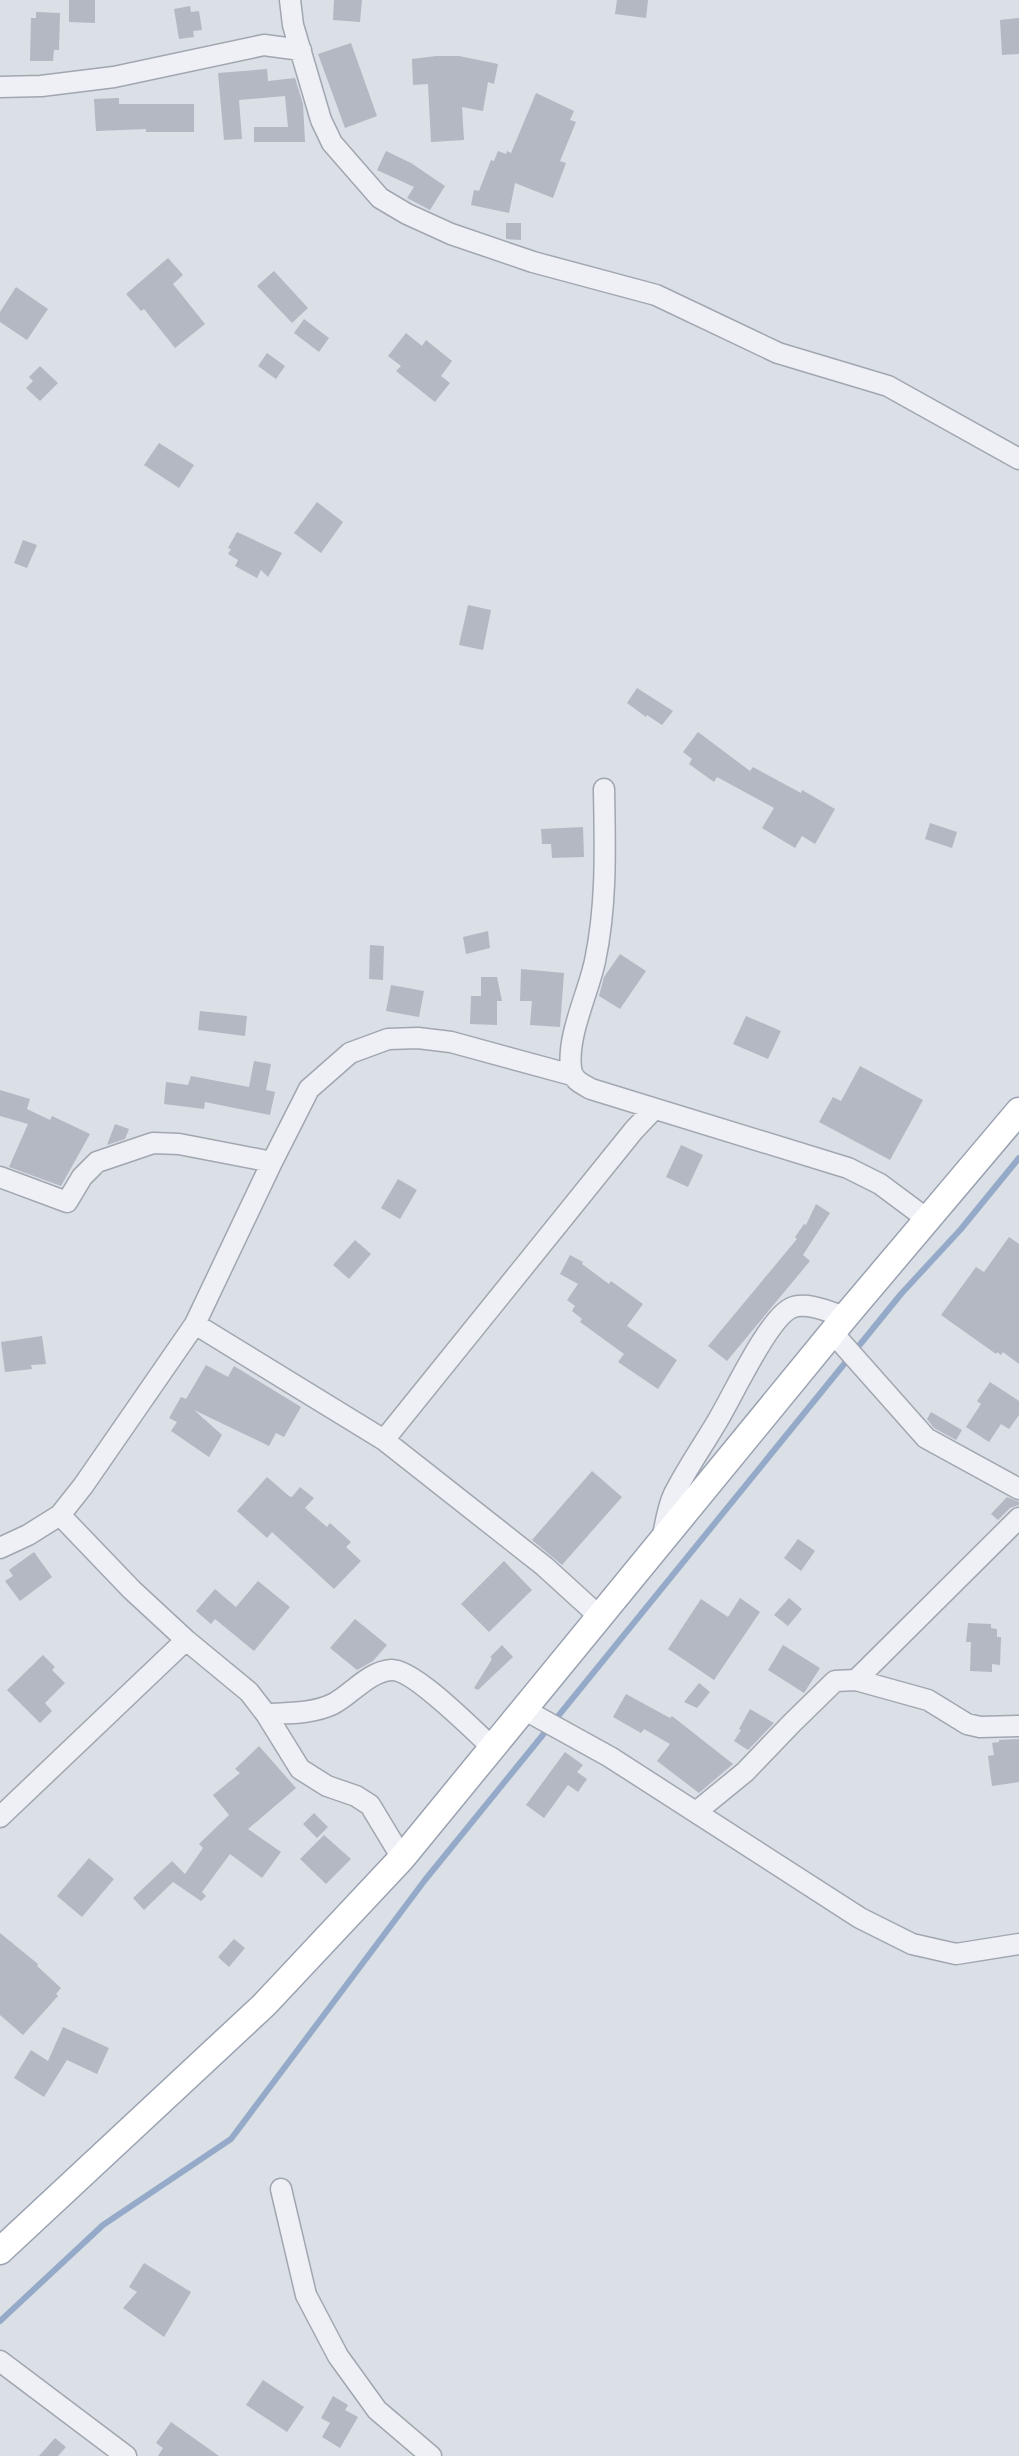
<svg xmlns="http://www.w3.org/2000/svg" width="1019" height="2456" viewBox="0 0 1019 2456" font-family="'Work Sans',sans-serif">
	<style>
		.lines { fill: none; stroke-linecap: round; stroke-linejoin: round }
		.stream { stroke: #95aac8; stroke-width: 6 }
		.building { fill: #b3b8c3 }
		.minor-casing { stroke: #a1a6b0; stroke-width: 23 }
		.major-casing { stroke: #9aa2b2; stroke-width: 29 }
		.minor { stroke: #eef0f5; stroke-width: 20 }
		.major { stroke: #fff; stroke-width: 26 }
	</style>
	<rect width="100%" height="100%" fill="#dbdfe6"/>
	<g class="lines">
		<!-- stream -->
		<path class="stream" d="M0,2321L103,2225L231,2139L425,1880L901,1294L961,1229L1019,1158"/>
	</g>
	<!-- building -->
	<path class="building" d="M69,0H95V23L69,22Z
		M334,0H362L360,22L333,20Z
		M617,0H648L646,18L615,14Z
		M190,6L191,12L199,11L202,30L193,31L194,37L179,39L174,9Z
		M36,12L60,13L59,50H54L53,61H30L31,18H36Z
		M1019,18V54L1002,55L1000,20Z
		M351,43L377,116L345,128L318,54Z
		M436,56H459L498,64L494,84L488,82L483,111L462,107L464,140L431,142L428,84L413,85L412,59Z
		M267,69L268,81L295,78L303,104L305,142H254V127H288L285,96L239,100L242,139L224,140L218,73Z
		M536,93L574,111L570,120L576,122L560,161L566,163L553,198L515,183L509,213L471,205L474,190L479,191L491,160L494,161L498,151L506,154L507,151L511,153Z
		M119,98V104H194V132H146V129L96,131L94,99Z
		M386,151L411,163L445,186L430,210L407,198L414,187L377,170Z
		M506,223H521V240L506,239Z
		M168,258L183,275L173,284L205,324L175,348L144,309L141,311L126,294Z
		M274,271L308,308L292,323L257,286Z
		M16,287L48,309L27,340L0,322V312Z
		M304,319L329,338L319,352L294,333Z
		M406,333L422,346L426,340L452,361L441,376L450,383L435,402L396,371L401,366L388,356Z
		M267,353L285,366L276,379L258,366Z
		M40,366L58,383L40,401L26,388L33,381L29,377Z
		M159,443L194,465L179,488L144,465Z
		M317,502L343,522L321,553L294,533Z
		M237,532L282,553L268,577L261,570L257,578L235,566L238,560L228,554L231,549L228,548Z
		M23,540L37,545L27,568L14,563Z
		M468,605L491,610L483,650L459,645Z
		M637,688L673,711L662,725L647,715L646,717L627,703Z
		M698,732L750,771L753,767L801,793L802,790L835,809L815,844L802,836L795,848L762,828L774,808L717,777L714,782L689,764L692,759L683,752Z
		M930,823L957,832L952,848L925,839Z
		M583,827L584,857L552,858L551,844H542L541,829Z
		M488,931L490,948L466,954L463,937Z
		M370,945L384,946L383,980L369,979Z
		M620,954L646,971L620,1009L599,996L604,977Z
		M521,969L564,973L560,1027L530,1025L532,1001H520Z
		M481,977H497L502,1001H497V1025L470,1024L471,996H481Z
		M391,985L424,991L419,1017L386,1011Z
		M200,1011L247,1016L245,1036L198,1030Z
		M746,1016L781,1031L768,1059L733,1044Z
		M254,1061L271,1064L266,1090L275,1092L270,1115L205,1102L204,1109L164,1104L166,1082L188,1085L191,1076L249,1087Z
		M860,1066L923,1100L890,1160L819,1122L833,1097L841,1101Z
		M0,1090L30,1099L27,1109L50,1120L52,1116L90,1134L61,1186L9,1167L28,1124L0,1116Z
		M115,1124L129,1129L125,1139L107,1145Z
		M681,1145L703,1155L688,1187L666,1177Z
		M398,1179L417,1190L400,1219L381,1208Z
		M816,1204L830,1213L803,1255L810,1261L727,1361L708,1346L797,1239L795,1237L804,1224L806,1225Z
		M1009,1237L1019,1244V1364L1003,1352L1001,1355L997,1352L996,1354L941,1315L976,1267L984,1272Z
		M355,1240L371,1254L349,1279L333,1265Z
		M570,1255L583,1262L582,1264L609,1284L611,1281L643,1304L627,1326L677,1360L658,1389L618,1362L624,1354L580,1322L582,1319L572,1311L575,1306L567,1300L578,1284L560,1274Z
		M42,1336L46,1364L31,1365L32,1369L5,1372L1,1342Z
		M206,1365L228,1377L234,1366L301,1407L284,1437L276,1433L269,1446L194,1410L222,1435L209,1457L171,1431L177,1422L169,1418L181,1397L186,1399Z
		M990,1382L1019,1401V1415L1009,1429L1001,1424L989,1442L966,1427L981,1404L977,1401Z
		M931,1412L962,1430L956,1440L934,1428L927,1419Z
		M592,1471L622,1497L562,1565L532,1540Z
		M267,1477L289,1496L292,1497L300,1487L314,1498L305,1508L327,1527L330,1523L351,1542L346,1547L361,1561L334,1589L272,1532L267,1538L237,1511Z
		M1007,1497L1019,1502V1505L1010,1508L998,1520L991,1514Z
		M798,1539L815,1551L801,1571L784,1558Z
		M34,1552L52,1577L20,1601L5,1581L13,1576L9,1570Z
		M504,1561L532,1590L489,1632L461,1604Z
		M258,1581L290,1607L254,1651L215,1619L211,1624L196,1611L215,1589L236,1607Z
		M740,1598L760,1612L714,1680L668,1649L701,1599L728,1617Z
		M789,1598L802,1609L788,1626L774,1615Z
		M355,1619L387,1645L373,1661L357,1670L330,1648Z
		M968,1623L991,1624V1628L997,1629V1637H1001L1000,1665L992,1664V1672L970,1671L971,1642H966Z
		M502,1645L513,1657L478,1690L474,1688L492,1659L490,1657Z
		M783,1645L820,1668L804,1693L768,1670Z
		M43,1655L55,1667L52,1670L65,1683L45,1703L52,1711L40,1723L7,1690Z
		M699,1683L710,1692L697,1708L684,1702Z
		M626,1694L670,1718L672,1716L733,1764L699,1793L657,1761L670,1744L644,1729L641,1733L613,1717Z
		M750,1709L774,1723L748,1750L734,1741L741,1730L739,1729Z
		M1019,1739V1782L992,1786L988,1756L994,1755L992,1743L999,1742V1740Z
		M259,1746L296,1788L248,1829L281,1852L262,1878L230,1854L202,1892L206,1896L201,1901L173,1882L144,1910L133,1898L172,1861L185,1874L203,1848L199,1844L229,1815L213,1795L240,1773L235,1769Z
		M565,1752L583,1765L577,1772L587,1779L578,1792L568,1785L544,1818L526,1805Z
		M314,1813L328,1827L317,1838L303,1824Z
		M324,1835L351,1859L326,1884L300,1859Z
		M89,1858L114,1879L82,1917L57,1896Z
		M0,1933L38,1964L37,1966L61,1988L56,1994L58,1996L23,2035L0,2015Z
		M234,1939L245,1948L229,1967L218,1957Z
		M63,2027L109,2048L97,2074L67,2060L44,2097L14,2078L31,2050L48,2061Z
		M144,2263L191,2292L164,2337L123,2308L137,2292L129,2287Z
		M263,2380L304,2407L287,2432L246,2405Z
		M333,2396L348,2405L345,2410L358,2417L340,2448L322,2437L330,2423L321,2418Z
		M171,2422L219,2456H158L163,2448L156,2443Z
		M55,2438L66,2447L58,2456H39Z"/>
	<g class="lines">
		<defs>
			<path id="minor" d="M290,0L293,25L321,120L332,143L380,198L407,214L451,234L533,262L656,295L778,353L888,386L1019,459
				M0,87L41,86L114,77L264,45L301,50
				M604,789C605,847 607,904 595,961C588,994 567,1035 571,1068C572,1080 582,1084 591,1089L848,1168L880,1184L927,1219
				M0,1177L67,1202L82,1177L97,1162L153,1143L179,1144L272,1162
				M195,1324L384,1440L544,1566L600,1617
				M832,1332L926,1438L1019,1489
				M384,1440L634,1130L654,1109
				M60,1515L132,1590L186,1640L249,1692L266,1714L300,1769L327,1786L356,1796L370,1805L402,1858
				M663,1535C666,1521 668,1506 674,1494C687,1468 704,1444 718,1420C733,1395 768,1319 791,1308C806,1301 830,1312 845,1317
				M0,1548L28,1535L60,1515L83,1486L195,1324L272,1162L309,1089L350,1053L388,1039L418,1038L451,1042L572,1075
				M856,1680L1019,1518
				M525,1710L610,1757L860,1918L912,1944L956,1954L1019,1944
				M266,1714C288,1713 312,1714 333,1704C352,1694 368,1672 391,1670C413,1668 474,1731 493,1748
				M696,1812L745,1772L792,1723L835,1681L856,1680L928,1700L967,1724L980,1727L1019,1726
				M0,1817L186,1640
				M281,2189L306,2295L338,2356L377,2410L431,2456
				M0,2361L126,2456"/>
			<path id="major" d="M0,2251L264,2005L402,1858L845,1317L1019,1111"/>
		</defs>
		<!-- minor casing -->
		<use href="#minor" class="minor-casing"/>
		<!-- major casing -->
		<use href="#major" class="major-casing"/>
		<!-- minor -->
		<use href="#minor" class="minor"/>
		<!-- major -->
		<use href="#major" class="major"/>
	</g>
</svg>
